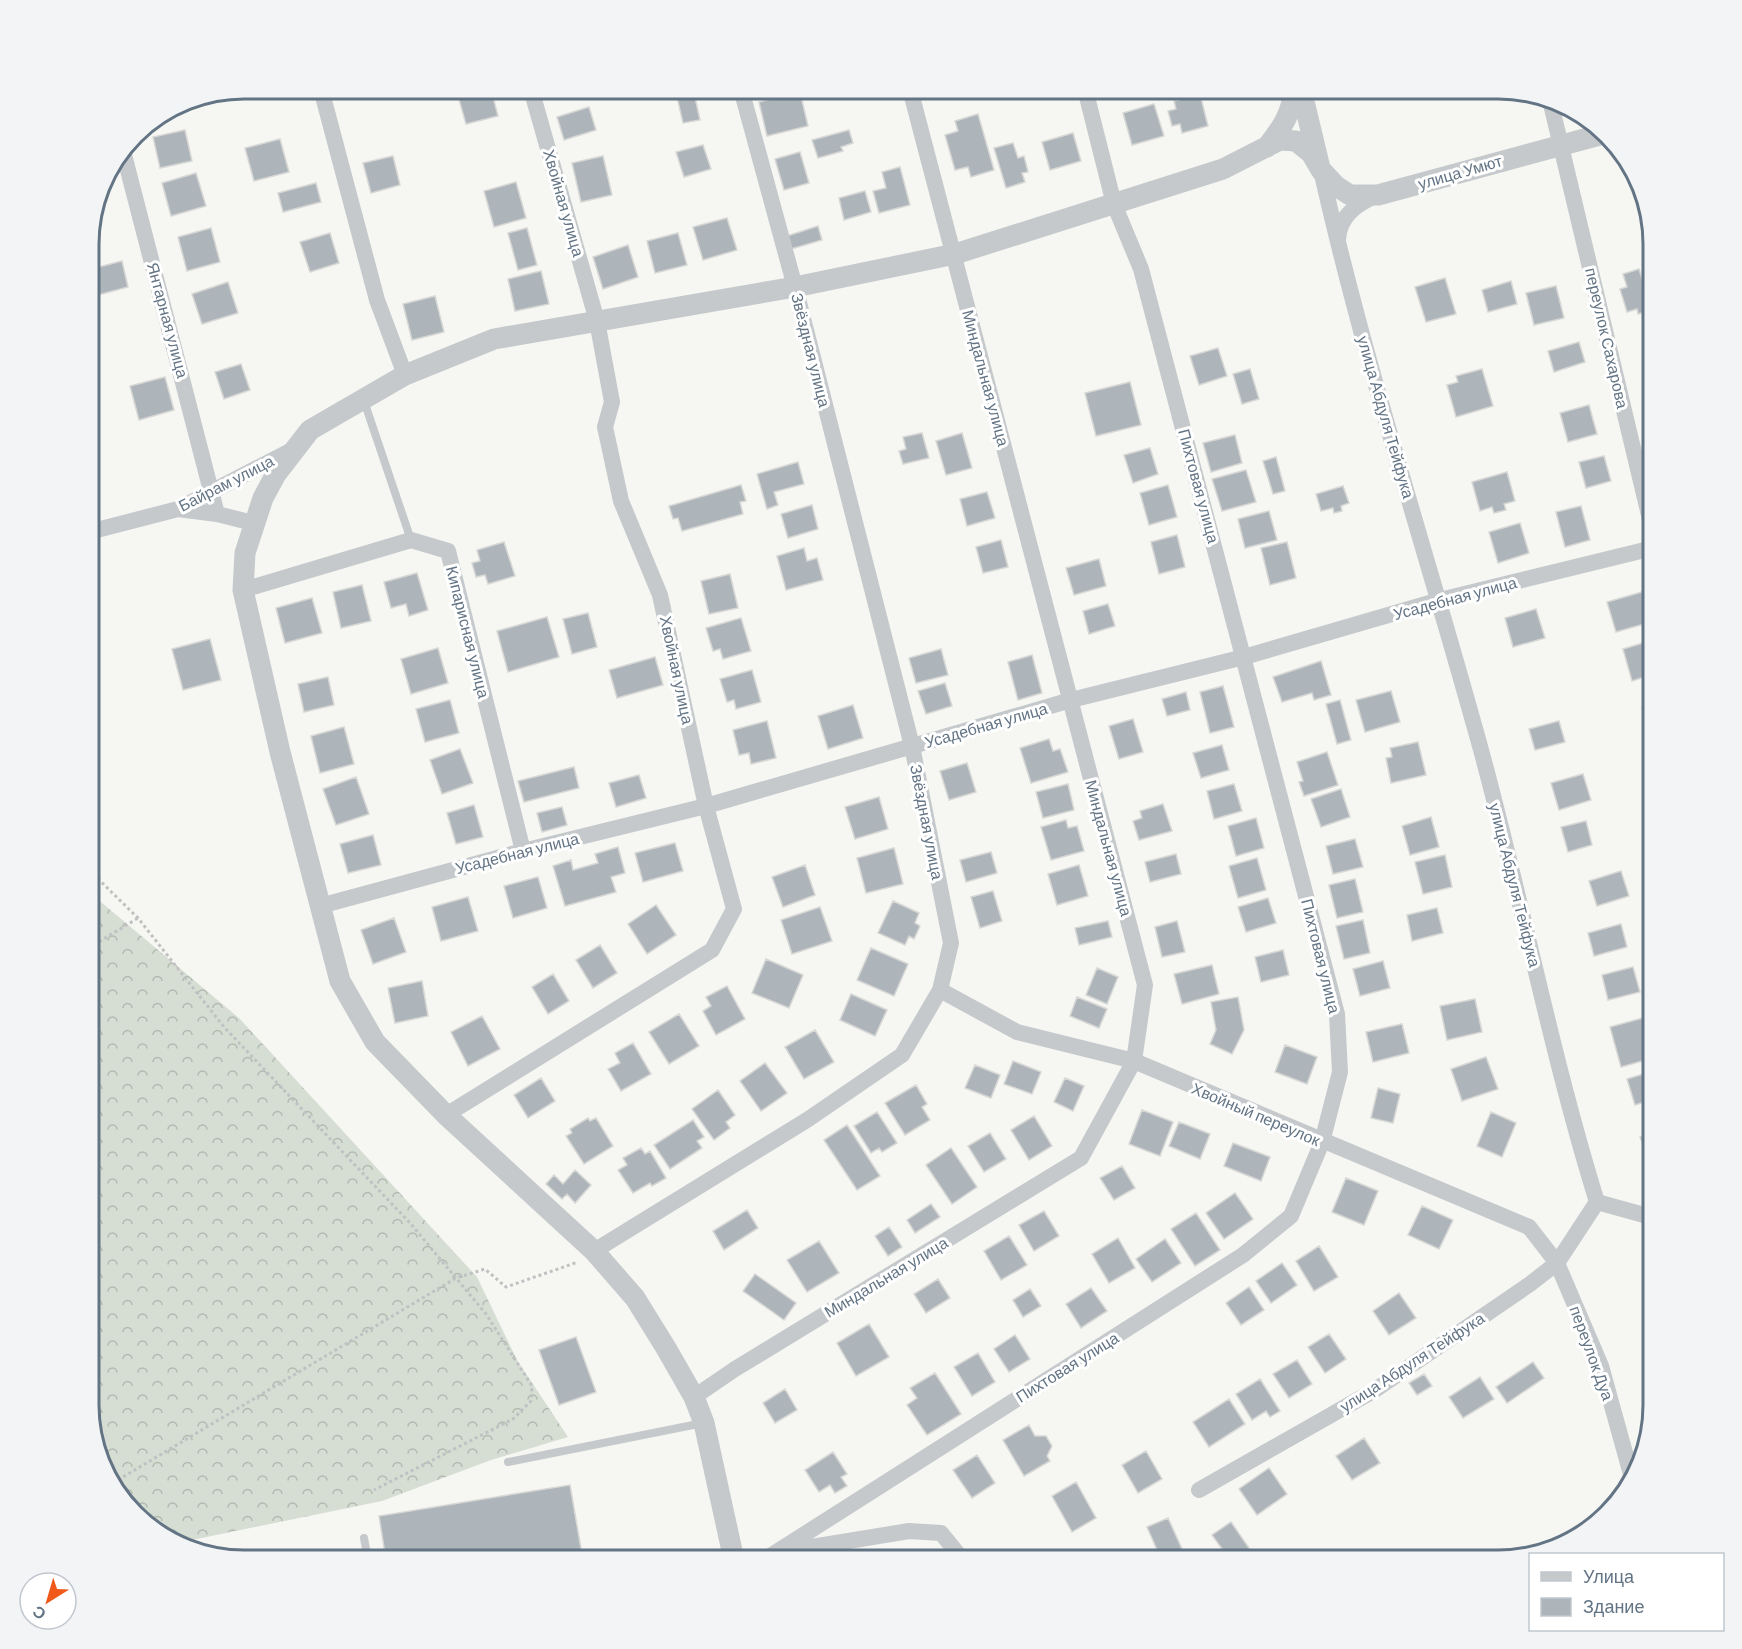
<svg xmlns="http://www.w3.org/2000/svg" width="1742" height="1649" viewBox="0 0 1742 1649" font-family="Barlow,sans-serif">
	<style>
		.forest { fill: url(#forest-crowns) }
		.building { fill: #adb5bb; stroke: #d7d7d5; stroke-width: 1.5 }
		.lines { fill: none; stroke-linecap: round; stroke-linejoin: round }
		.path { stroke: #bfc1c3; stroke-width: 3; stroke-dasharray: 3 3; stroke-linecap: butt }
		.service { stroke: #c5c9cc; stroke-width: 8 }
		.minor { stroke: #c5c9cc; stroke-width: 16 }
		.tertiary { stroke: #c5c9cc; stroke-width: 21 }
		.labels { text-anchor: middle; stroke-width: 6; stroke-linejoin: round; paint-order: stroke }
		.street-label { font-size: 16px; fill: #637485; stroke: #fff }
		.rim { fill: none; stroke: #637485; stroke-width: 3 }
	</style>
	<defs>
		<pattern id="forest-crowns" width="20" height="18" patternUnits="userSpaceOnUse" patternTransform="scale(1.5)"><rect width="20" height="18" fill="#d6ded3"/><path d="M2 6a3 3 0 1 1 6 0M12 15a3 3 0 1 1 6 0" fill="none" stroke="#b1b9b1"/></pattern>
	</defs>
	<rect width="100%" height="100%" fill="#f6f6f2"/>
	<!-- forest -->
	<path class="forest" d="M89,892L239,1018L477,1277L517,1360L568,1437L491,1460L382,1501L187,1541L176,1543L134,1515L100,1465L89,1415Z"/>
	<!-- building -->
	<path class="building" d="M336,89H358V91L338,96Z
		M456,89H491L498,116L466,124Z
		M550,89H582L553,97Z
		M800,92L808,126L767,136L759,102Z
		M694,93L700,120L683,123L677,97Z
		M1200,94L1208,126L1182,133L1180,124L1172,126L1168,111L1176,109L1174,101Z
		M1154,104L1164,136L1132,145L1123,113Z
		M589,107L596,130L564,140L557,117Z
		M978,114L994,170L971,177L968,167L955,170L945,135L958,131L955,121Z
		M185,130L192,161L160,168L153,137Z
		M849,130L853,143L841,147L843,151L818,158L812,140Z
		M1073,133L1081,161L1050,170L1042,142Z
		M280,139L289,172L254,181L245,148Z
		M1013,143L1018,158L1024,156L1028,172L1022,173L1025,182L1006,188L994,148Z
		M703,145L711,169L684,177L676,152Z
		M800,152L809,183L784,190L775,159Z
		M393,156L400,185L371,193L363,163Z
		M603,156L612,195L581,202L572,163Z
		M900,167L910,205L879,213L873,191L886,188L882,172Z
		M196,173L206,206L171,216L162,183Z
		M516,182L526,218L494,227L484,191Z
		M316,183L321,202L283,212L278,193Z
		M865,191L871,212L844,220L839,198Z
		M727,218L737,250L703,260L693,227Z
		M818,226L822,240L791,249L787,236Z
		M211,228L220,262L187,271L178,237Z
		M527,228L537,265L518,270L508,233Z
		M330,233L339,263L310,272L300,242Z
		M678,233L687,265L655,273L647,241Z
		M628,245L638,277L603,289L593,257Z
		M122,261L128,287L98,295L91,269Z
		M1639,269L1643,282L1652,279L1653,304L1648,306L1649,311L1638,314L1637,309L1627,312L1620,289L1627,287L1623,274Z
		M541,271L549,304L515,311L508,279Z
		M1445,278L1456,314L1426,322L1415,287Z
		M1511,281L1517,304L1488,312L1482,290Z
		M228,282L238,313L202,324L192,294Z
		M1556,286L1564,318L1534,325L1526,293Z
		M435,296L444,332L412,340L403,304Z
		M1579,342L1585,362L1554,372L1548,351Z
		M1218,348L1227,376L1199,385L1190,356Z
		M241,364L250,390L224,399L215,372Z
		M1250,369L1259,399L1242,404L1233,374Z
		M1482,369L1493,406L1456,417L1447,385L1458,382L1456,376Z
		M165,377L174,410L139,420L130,386Z
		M1130,382L1141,425L1096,436L1085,393Z
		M1589,405L1597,434L1568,442L1560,413Z
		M922,433L929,458L903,464L899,451L906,449L903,437Z
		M962,433L972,468L946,475L936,441Z
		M1235,435L1242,463L1211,472L1203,443Z
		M1150,448L1158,474L1133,483L1124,455Z
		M1604,456L1611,481L1586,488L1579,462Z
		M1276,457L1285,491L1273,494L1263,461Z
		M798,462L804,484L774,492L778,505L767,509L757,474Z
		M1246,470L1256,502L1222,511L1212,479Z
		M1507,472L1515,501L1504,504L1506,510L1494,513L1492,507L1480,511L1472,482Z
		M741,485L746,501L740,502L743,514L682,531L678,518L673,519L669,506Z
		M1168,485L1177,517L1149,525L1140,493Z
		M1343,486L1349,503L1341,506L1342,511L1334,513L1333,508L1321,511L1316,494Z
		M987,492L995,518L967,526L960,499Z
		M812,505L818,529L788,538L781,514Z
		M1581,506L1590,540L1565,547L1556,512Z
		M1269,511L1277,540L1245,548L1238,519Z
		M1520,523L1529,553L1498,563L1489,532Z
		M1177,535L1185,567L1159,574L1151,542Z
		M1001,540L1008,567L983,573L976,547Z
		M504,542L515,576L488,584L485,575L476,577L472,563L480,561L477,550Z
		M1287,542L1296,578L1270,585L1261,548Z
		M804,548L807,561L817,558L823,580L786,590L777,556Z
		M1099,559L1106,586L1074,595L1066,568Z
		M417,573L428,610L409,616L406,604L391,608L384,582Z
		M730,574L738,608L709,614L701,581Z
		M362,585L371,621L341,628L333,592Z
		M1642,592L1651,622L1616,632L1607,602Z
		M312,598L322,633L285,643L276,608Z
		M1108,604L1115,626L1089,634L1083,611Z
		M1536,609L1545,638L1513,647L1505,618Z
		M588,613L597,647L572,654L563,619Z
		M547,617L559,657L508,672L497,631Z
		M741,618L751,651L723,659L720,649L713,651L706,628Z
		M210,639L221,680L183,690L172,649Z
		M1653,640V674L1632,681L1623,649Z
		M438,648L448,683L411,694L401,659Z
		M941,649L948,675L916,683L909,658Z
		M1032,655L1042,693L1018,700L1008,662Z
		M655,657L663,685L617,698L609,670Z
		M1321,661L1331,695L1314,700L1312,693L1282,702L1273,677Z
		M752,670L761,702L736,709L734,700L727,702L720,679Z
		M328,677L334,705L304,712L298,684Z
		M945,683L952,706L926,714L918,691Z
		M1223,686L1234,727L1210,733L1200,692Z
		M1391,691L1400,722L1365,732L1356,700Z
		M1186,692L1190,710L1167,716L1162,699Z
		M450,700L459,733L425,742L416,709Z
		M1340,700L1351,740L1337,744L1326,704Z
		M1653,704V731L1649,732L1642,708Z
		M853,705L863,738L828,749L818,716Z
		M1133,719L1143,752L1119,759L1109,726Z
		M767,721L776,758L751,764L749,753L739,755L733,730Z
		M1559,721L1565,742L1535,750L1529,729Z
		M344,727L354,764L320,773L311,736Z
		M1049,739L1053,751L1060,749L1068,772L1031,783L1020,748Z
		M1418,742L1426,775L1391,783L1386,758L1392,757L1390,748Z
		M1222,745L1229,770L1201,778L1193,753Z
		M460,749L473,783L442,794L430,760Z
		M1653,750V779L1646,752Z
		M1327,752L1338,785L1304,796L1299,782L1303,781L1297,762Z
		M967,763L976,792L949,800L940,771Z
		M574,767L579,788L524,802L518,781Z
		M1583,774L1591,800L1559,810L1551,783Z
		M639,775L646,798L616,807L609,783Z
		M356,777L369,814L336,825L323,789Z
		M1068,784L1074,810L1043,818L1036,792Z
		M1234,784L1242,811L1214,819L1207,791Z
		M1341,789L1350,817L1321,827L1311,799Z
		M879,797L888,829L855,839L845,807Z
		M1163,804L1172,831L1139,840L1133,821L1142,818L1140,811Z
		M474,805L483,837L456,844L447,813Z
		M562,807L567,825L542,832L537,813Z
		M1431,817L1439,847L1410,855L1402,826Z
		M1256,818L1264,848L1236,856L1228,826Z
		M1066,820L1068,828L1077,826L1084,851L1051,860L1041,827Z
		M1586,821L1592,845L1568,852L1561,827Z
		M373,835L381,865L348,873L340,844Z
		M1355,839L1363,867L1333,874L1326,846Z
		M675,843L683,871L643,882L635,853Z
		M618,847L625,873L611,877L616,892L565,906L553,866L571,860L573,870L598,863L595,854Z
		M894,848L903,884L866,893L857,858Z
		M991,852L997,873L966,882L960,860Z
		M1176,854L1181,874L1150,882L1145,862Z
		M1445,855L1452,887L1423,894L1415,862Z
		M1257,858L1266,890L1238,898L1229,866Z
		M805,865L815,895L783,907L772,877Z
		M1079,865L1088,896L1057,905L1048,874Z
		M1621,871L1629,896L1597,906L1589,881Z
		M538,877L547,908L513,918L504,886Z
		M1355,879L1363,912L1337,918L1329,885Z
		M993,891L1002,921L980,928L971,897Z
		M468,897L478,931L441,941L432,907Z
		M1268,898L1276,923L1246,932L1238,907Z
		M893,901L919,913L915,923L920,926L914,939L909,936L905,945L878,933Z
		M656,905L676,935L647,954L628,924Z
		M820,907L832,941L792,954L781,920Z
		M1437,908L1443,933L1412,941L1407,915Z
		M394,918L406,952L373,964L361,930Z
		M1363,920L1370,953L1344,959L1336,926Z
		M1108,921L1112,937L1079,945L1075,928Z
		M1177,921L1185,952L1162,957L1155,927Z
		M1621,924L1627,947L1594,956L1588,933Z
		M600,945L617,973L593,988L576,960Z
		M871,948L908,964L894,996L857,980Z
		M1283,950L1289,975L1261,982L1255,957Z
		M766,959L803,975L789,1008L752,993Z
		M1383,961L1390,988L1360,996L1353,969Z
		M1212,965L1219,994L1182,1004L1174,974Z
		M1633,967L1640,992L1608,1000L1602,975Z
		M1097,968L1118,977L1107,1004L1086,995Z
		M553,974L569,1001L548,1014L532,987Z
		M422,981L428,1016L395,1023L388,988Z
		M727,986L745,1019L716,1035L703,1011L711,1006L706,997Z
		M851,994L887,1010L875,1036L840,1020Z
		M1077,997L1107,1009L1099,1028L1070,1016Z
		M1238,997L1244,1030L1232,1054L1210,1044L1216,1030L1211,1002Z
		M1475,999L1482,1032L1447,1040L1440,1006Z
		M679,1014L699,1046L669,1064L649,1032Z
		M482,1016L500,1049L468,1066L451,1032Z
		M1650,1016L1653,1039L1649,1040L1653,1058L1621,1067L1610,1027Z
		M1402,1024L1409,1053L1373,1062L1366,1032Z
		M815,1030L834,1062L804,1079L785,1047Z
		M633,1043L651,1074L621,1091L608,1069L620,1063L615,1053Z
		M1285,1045L1317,1057L1307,1084L1275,1072Z
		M1486,1057L1498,1089L1462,1101L1451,1069Z
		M1013,1061L1041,1072L1032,1094L1004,1084Z
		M765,1063L787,1093L761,1111L740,1081Z
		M975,1065L1000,1075L991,1098L965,1088Z
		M1653,1071V1099L1635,1105L1627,1079Z
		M541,1078L555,1101L528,1118L514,1095Z
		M1065,1078L1084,1086L1073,1111L1054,1102Z
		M916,1085L927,1104L922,1107L930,1120L905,1135L885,1103Z
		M1378,1088L1400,1094L1393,1123L1371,1118Z
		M718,1090L735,1115L726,1122L730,1128L714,1140L692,1109Z
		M1142,1110L1173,1122L1160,1156L1129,1144Z
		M877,1112L897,1143L882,1152L879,1148L871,1153L854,1126Z
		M1491,1112L1516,1123L1502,1157L1477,1146Z
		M1034,1116L1052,1146L1029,1160L1011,1130Z
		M588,1118L590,1121L596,1118L613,1146L584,1164L566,1136L572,1133L570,1129Z
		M693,1120L704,1137L697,1141L702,1148L670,1169L654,1145Z
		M1179,1122L1210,1134L1200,1159L1169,1146Z
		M847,1125L880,1176L857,1190L824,1140Z
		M1653,1131V1164H1652L1640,1137Z
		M990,1133L1006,1159L984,1172L968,1146Z
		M1233,1143L1270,1157L1261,1181L1224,1166Z
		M641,1148L645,1154L650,1151L666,1178L652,1186L650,1183L633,1193L618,1170L627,1165L623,1158Z
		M951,1148L977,1187L952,1204L926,1165Z
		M1122,1166L1135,1188L1114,1200L1100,1178Z
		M575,1170L591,1185L575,1203L567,1194L562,1199L546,1184L554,1175L563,1184Z
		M1346,1178L1378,1191L1364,1225L1332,1212Z
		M1235,1193L1253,1219L1224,1239L1206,1213Z
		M931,1204L940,1217L915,1233L907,1220Z
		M1422,1206L1453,1220L1439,1249L1408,1235Z
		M747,1210L758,1228L724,1250L713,1231Z
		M1044,1211L1059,1236L1034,1251L1019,1225Z
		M1196,1213L1220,1250L1195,1266L1171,1229Z
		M889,1227L902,1247L888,1256L875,1236Z
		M1009,1236L1027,1265L1001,1280L984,1251Z
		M1118,1238L1135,1268L1109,1283L1092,1254Z
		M1165,1239L1181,1263L1152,1282L1136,1259Z
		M819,1241L839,1273L807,1292L787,1260Z
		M1319,1246L1338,1277L1314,1291L1296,1261Z
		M1282,1263L1297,1285L1271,1303L1256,1281Z
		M755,1274L796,1303L784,1320L743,1291Z
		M938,1279L950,1298L926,1313L914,1294Z
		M1249,1287L1264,1310L1241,1325L1226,1303Z
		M1091,1288L1107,1311L1081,1328L1066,1304Z
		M1030,1289L1041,1306L1023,1317L1013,1300Z
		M1399,1293L1416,1318L1389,1335L1373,1311Z
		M869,1324L889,1357L856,1376L837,1343Z
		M1329,1334L1346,1359L1325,1373L1308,1347Z
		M1015,1335L1030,1359L1009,1372L994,1349Z
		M576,1337L596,1392L559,1405L539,1350Z
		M978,1353L995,1382L972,1396L954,1367Z
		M1297,1360L1312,1384L1289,1398L1273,1374Z
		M1533,1362L1544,1378L1507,1403L1496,1387Z
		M935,1373L961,1414L927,1435L907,1405L917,1398L910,1388Z
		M1424,1374L1432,1386L1417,1395L1409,1383Z
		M1480,1377L1494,1399L1463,1418L1449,1397Z
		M1260,1379L1280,1411L1270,1417L1266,1411L1252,1420L1236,1394Z
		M785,1389L797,1410L775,1423L763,1403Z
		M1229,1399L1245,1424L1209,1447L1193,1422Z
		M1029,1425L1035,1436H1046L1052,1446L1047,1456L1050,1461L1024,1476L1003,1440Z
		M1364,1438L1380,1463L1352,1480L1336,1456Z
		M1146,1451L1162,1479L1138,1493L1122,1465Z
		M833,1452L847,1474L841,1477L847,1486L835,1493L830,1485L819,1492L805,1470Z
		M977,1455L995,1483L972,1498L953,1470Z
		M1269,1468L1287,1494L1257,1515L1239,1489Z
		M1076,1482L1096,1518L1072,1532L1052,1496Z
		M570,1485L583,1560H386L379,1516Z
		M1168,1518L1182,1549L1161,1559L1147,1527Z
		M1231,1522L1251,1551L1237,1560H1230L1212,1535Z
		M977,1553H1021V1560H977Z"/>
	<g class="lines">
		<!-- path -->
		<path class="path" d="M89,870L138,918L224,1027L410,1223L456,1278L486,1314L532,1386L531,1401L513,1419L374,1490
			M89,948L138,918
			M113,1483L456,1278L485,1269L506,1287L578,1262"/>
		<!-- service -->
		<path class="service" d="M364,401L411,540
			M508,1462L703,1423
			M364,1538L368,1560"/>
		<!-- minor -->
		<path class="minor" d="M321,89L377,300L405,375
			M1550,100L1653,532
			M123,151L217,514
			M1338,240C1339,216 1357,204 1377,195
			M178,509L217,514L253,523
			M89,532L178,509L292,450
			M243,590L411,540L448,551L523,851
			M320,906L523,851L706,806L1071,700L1244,657L1440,600L1653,548
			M940,990L1017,1032L1134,1061L1529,1227L1557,1263L1601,1366L1632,1478
			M446,1115L712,950L734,909L706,806L660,595L621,501L605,427L612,402L597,321L531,89
			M1597,1202L1644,1215L1653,1210
			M594,1251L807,1120L902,1055L940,990L951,943L912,746L795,287L741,89
			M694,1397L735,1369L1081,1158L1134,1061L1145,985L910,89
			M1199,1490L1375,1390L1530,1284L1557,1263L1597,1202C1551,1054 1522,900 1481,750C1428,557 1365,366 1321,170
			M781,1552L909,1531L941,1533L963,1560
			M764,1560L1243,1255L1291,1216L1322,1142L1340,1072L1337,1014L1141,269L1114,204L1085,89"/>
		<!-- tertiary -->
		<path class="tertiary" d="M1301,89L1319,164
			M1267,147C1282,128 1292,113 1294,89
			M734,1560L704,1423L694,1397L666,1348L635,1298L594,1251L446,1115L375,1042L340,981L280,752L243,590L245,553L263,498L276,474L310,430L405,375L494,339L795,287L955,254L1223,169L1280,140L1296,141L1311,153L1321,170L1336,186L1350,195H1378L1607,133"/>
	</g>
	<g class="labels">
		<!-- street labels -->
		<g class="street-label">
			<text transform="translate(1460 172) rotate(-16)" y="6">улица Умют</text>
			<text transform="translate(564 203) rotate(74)" y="6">Хвойная улица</text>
			<text transform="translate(168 320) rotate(75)" y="6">Янтарная улица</text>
			<text transform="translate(1607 338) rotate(77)" y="6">переулок Сахарова</text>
			<text transform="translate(811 350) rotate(76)" y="6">Звёздная улица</text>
			<text transform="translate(986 378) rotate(75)" y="6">Миндальная улица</text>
			<text transform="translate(1386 417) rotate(74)" y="6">улица Абдуля Тейфука</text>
			<text transform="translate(226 483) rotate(-27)" y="6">Байрам улица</text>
			<text transform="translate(1199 486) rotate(75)" y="6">Пихтовая улица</text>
			<text transform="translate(1455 598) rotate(-15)" y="6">Усадебная улица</text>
			<text transform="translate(468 632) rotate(76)" y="6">Кипарисная улица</text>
			<text transform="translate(677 670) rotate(78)" y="6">Хвойная улица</text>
			<text transform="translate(986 725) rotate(-16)" y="6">Усадебная улица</text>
			<text transform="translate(927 822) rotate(79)" y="6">Звёздная улица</text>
			<text transform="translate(1109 848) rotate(75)" y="6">Миндальная улица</text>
			<text transform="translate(517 853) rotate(-14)" y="6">Усадебная улица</text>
			<text transform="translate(1515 885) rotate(76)" y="6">улица Абдуля Тейфука</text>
			<text transform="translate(1321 956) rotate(76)" y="6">Пихтовая улица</text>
			<text transform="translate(1256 1114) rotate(23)" y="6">Хвойный переулок</text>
			<text transform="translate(886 1277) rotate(-31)" y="6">Миндальная улица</text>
			<text transform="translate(1592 1353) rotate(70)" y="6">переулок Дуа</text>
			<text transform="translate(1412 1362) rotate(-33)" y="6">улица Абдуля Тейфука</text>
			<text transform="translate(1067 1367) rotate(-32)" y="6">Пихтовая улица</text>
		</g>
	</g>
	<!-- crop -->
	<path d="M0 0H1742V1649H0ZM244 99H1498A145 145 0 0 1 1643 244V1405A145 145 0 0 1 1498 1550H244A145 145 0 0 1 99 1405V244A145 145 0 0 1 244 99Z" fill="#f3f4f5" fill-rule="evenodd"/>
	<path class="rim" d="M244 99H1498A145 145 0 0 1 1643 244V1405A145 145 0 0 1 1498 1550H244A145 145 0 0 1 99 1405V244A145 145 0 0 1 244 99Z"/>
	<!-- legend -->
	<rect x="1529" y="1553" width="195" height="78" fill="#ffffff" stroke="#c1c7ce" stroke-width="1.5"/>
	<rect x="1541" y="1572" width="30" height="9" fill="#c5c9cc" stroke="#c1c7ce" stroke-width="1.5"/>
	<text x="1583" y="1583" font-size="18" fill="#637485">Улица</text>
	<rect x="1541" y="1598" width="30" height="18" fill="#adb5bb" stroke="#c1c7ce" stroke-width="1.5"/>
	<text x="1583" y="1613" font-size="18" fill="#637485">Здание</text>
	<!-- north arrow -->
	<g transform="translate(48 1601) rotate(217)"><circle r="28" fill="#ffffff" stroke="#c1c7ce" stroke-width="1.5"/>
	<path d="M0-4.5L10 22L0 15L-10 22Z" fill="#f05919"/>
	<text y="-9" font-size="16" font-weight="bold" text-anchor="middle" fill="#637485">С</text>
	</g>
</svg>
